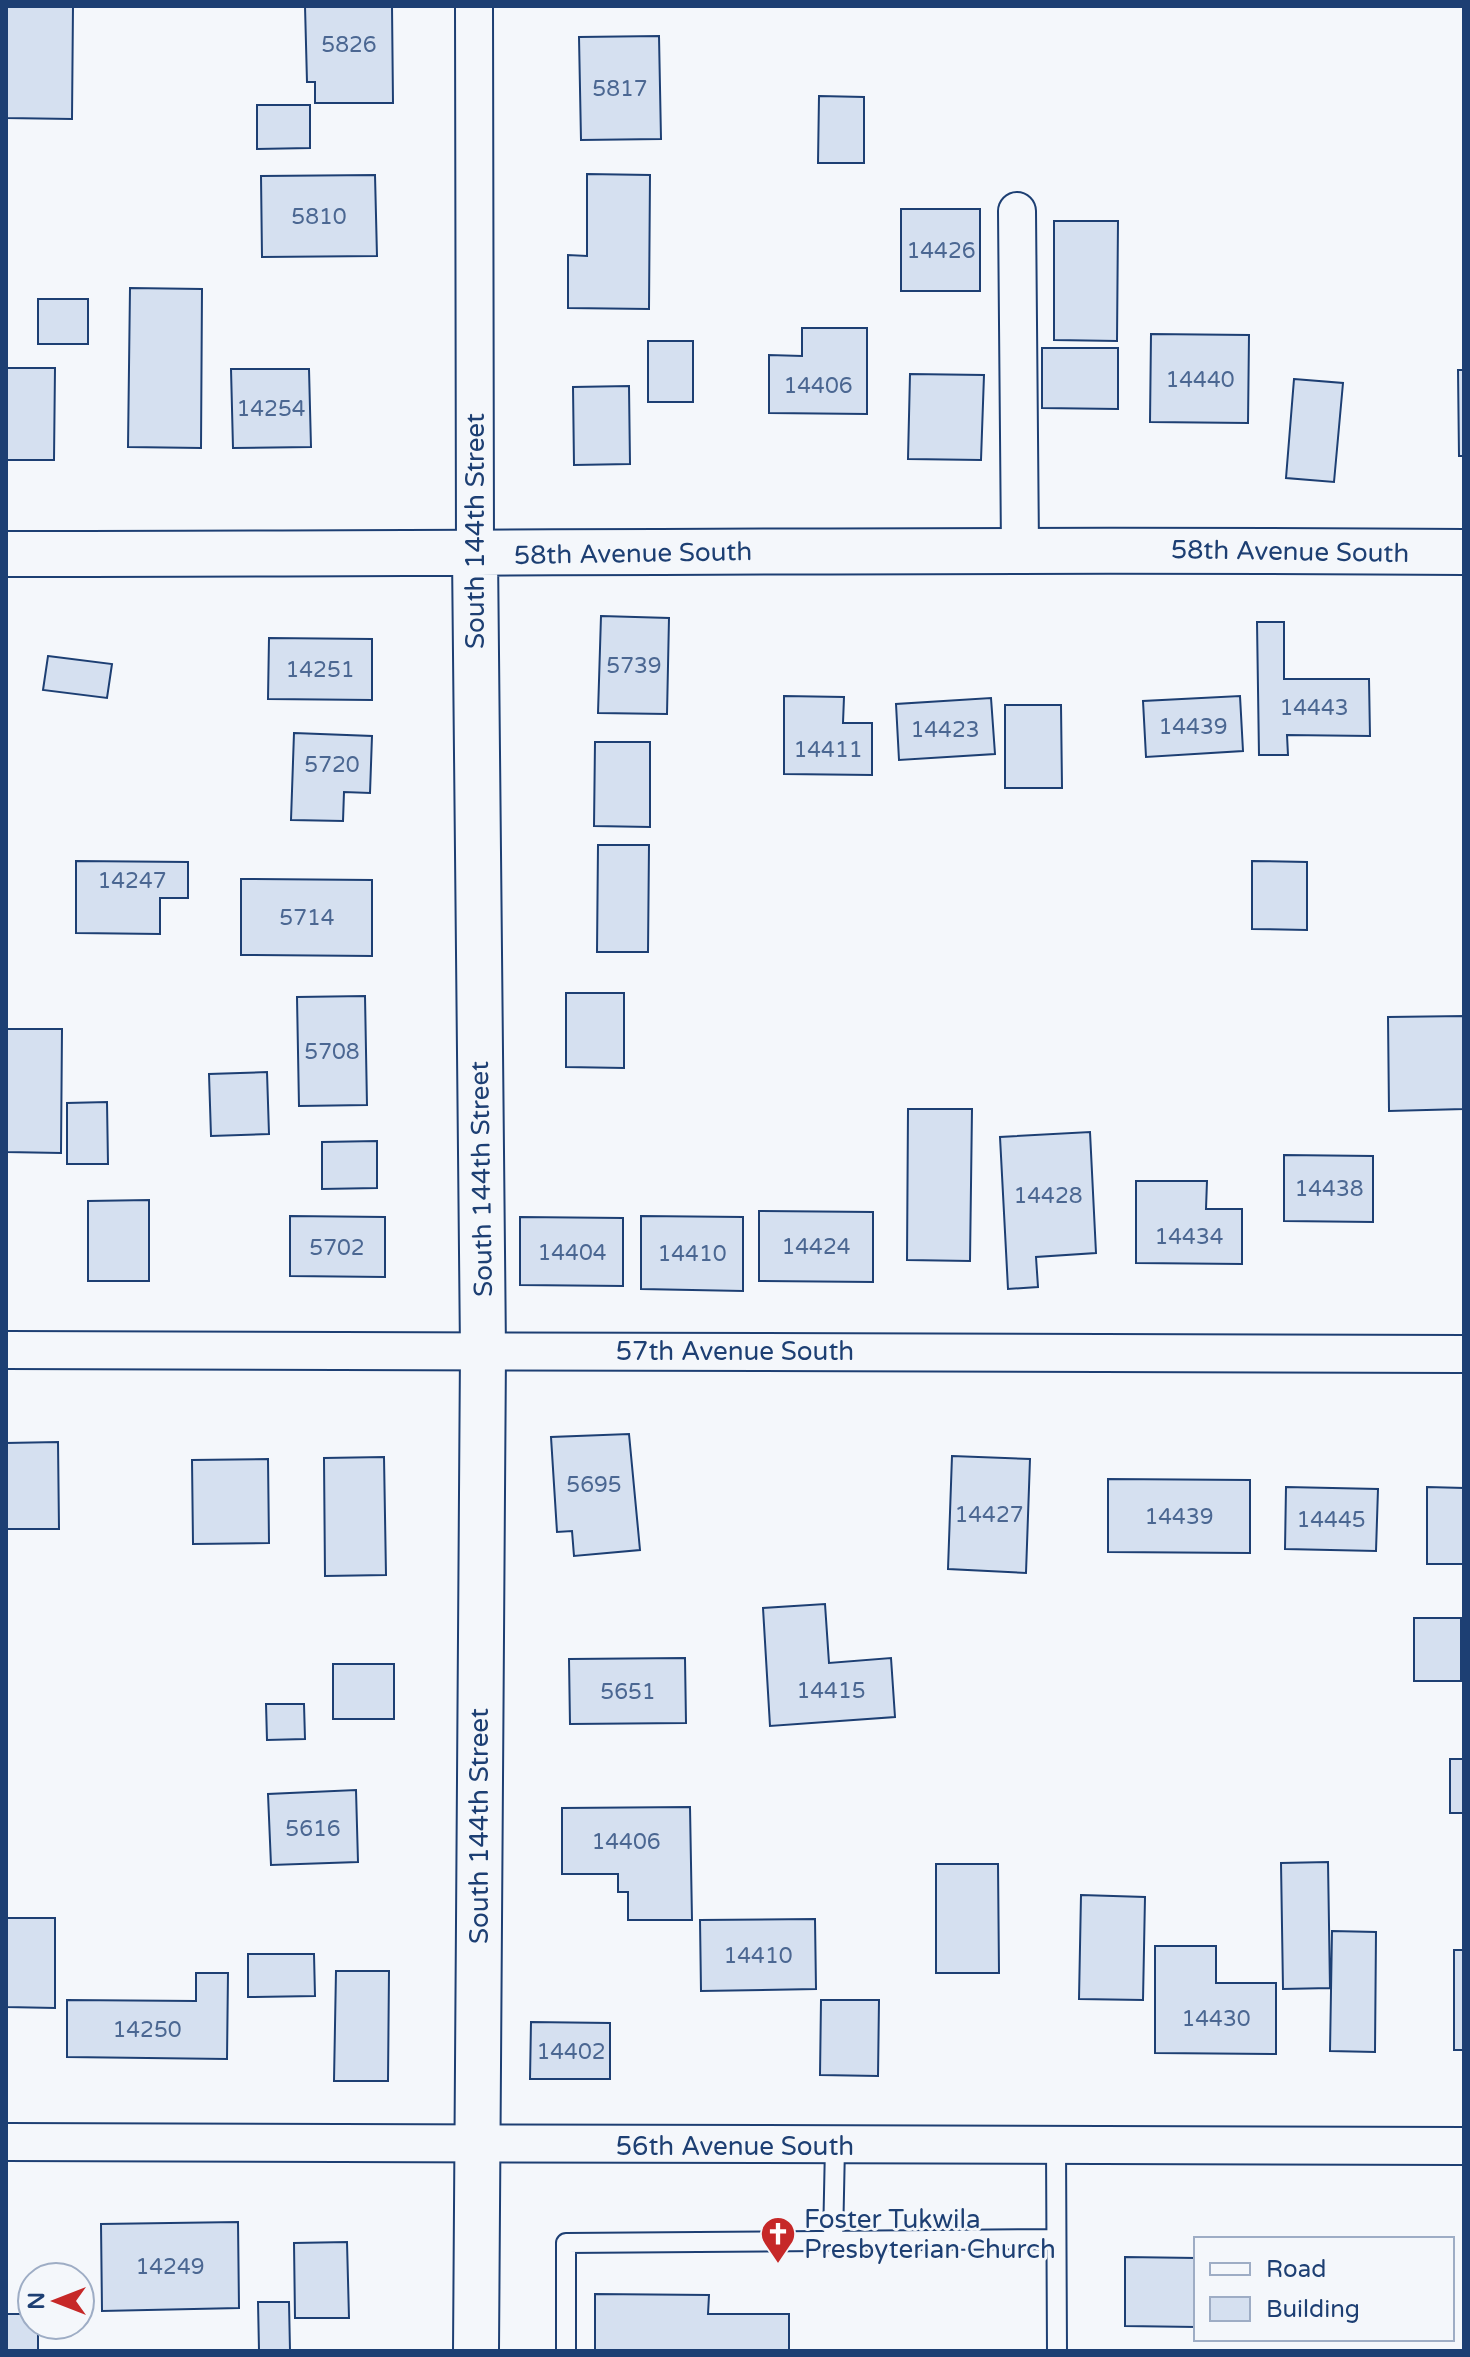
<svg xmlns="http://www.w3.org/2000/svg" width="1470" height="2357" viewBox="0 0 1470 2357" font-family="'Varela Round',sans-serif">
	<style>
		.building { fill: #d5e0f0; stroke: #1d3f73; stroke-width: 2 }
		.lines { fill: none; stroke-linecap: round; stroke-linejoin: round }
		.lane-casing { stroke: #1d3f73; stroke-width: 22 }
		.street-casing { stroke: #1d3f73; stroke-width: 40 }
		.secondary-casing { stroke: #1d3f73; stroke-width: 48 }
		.lane { stroke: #f4f7fb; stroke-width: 18 }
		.street { stroke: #f4f7fb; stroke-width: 36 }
		.secondary { stroke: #f4f7fb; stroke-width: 44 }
		.labels { text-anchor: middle; stroke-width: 6; stroke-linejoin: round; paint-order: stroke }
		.number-label { font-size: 22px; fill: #4b6792 }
		.street-label { font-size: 26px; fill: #1d3f73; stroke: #f4f7fb }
		.poi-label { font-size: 26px; fill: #1d3f73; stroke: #f4f7fb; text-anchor: start }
	</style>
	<rect width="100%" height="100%" fill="#f4f7fb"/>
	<!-- building -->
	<path class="building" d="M6,6H73L72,119L6,118Z
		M305,6H392L393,103H315V82H307Z
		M659,36L661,139L581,140L579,37Z
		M819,96L864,97V163H818Z
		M257,105H310V148L257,149Z
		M587,174L650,175L649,309L568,308V255L587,256Z
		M375,175L377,256L262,257L261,176Z
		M901,209H980V291H901Z
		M1054,221H1118L1117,341L1054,340Z
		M130,288L202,289L201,448L128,447Z
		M38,299H88V344H38Z
		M802,328H867V414L769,413V355L802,356Z
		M1151,334L1249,335L1248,423L1150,422Z
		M648,341H693V402H648Z
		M1042,348H1118V409L1042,408Z
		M6,368H55L54,460H6Z
		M231,369H309L311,447L233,448Z
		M1458,370H1464V456H1459Z
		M910,374L984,375L981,460L908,459Z
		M1294,379L1343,383L1334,482L1286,478Z
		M629,386L630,464L574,465L573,387Z
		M601,616L669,618L667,714L598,713Z
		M1257,622H1284V679H1369L1370,736L1287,735L1288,755H1259Z
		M269,638L372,639V700L268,699Z
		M48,656L112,664L107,698L43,690Z
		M784,696L844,697L843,723H872V775L784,774Z
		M1240,696L1243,751L1146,757L1143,701Z
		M991,698L995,754L899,760L896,704Z
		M1005,705H1061L1062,788H1005Z
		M294,733L372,736L370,793L344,792L343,821L291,820Z
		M595,742H650V827L594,826Z
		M598,845H649L648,952H597Z
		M76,861L188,862V898H160V934L76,933Z
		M1252,861L1307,862V930L1252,929Z
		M241,879L372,880V956L241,955Z
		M566,993H624V1068L566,1067Z
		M365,996L367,1105L299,1106L297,997Z
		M1464,1016V1109L1389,1111L1388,1017Z
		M6,1029H62L61,1153L6,1152Z
		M267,1072L269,1134L211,1136L209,1074Z
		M107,1102L108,1164H67V1103Z
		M908,1109H972L970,1261L907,1260Z
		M1090,1132L1096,1253L1036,1257L1038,1287L1008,1289L1000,1137Z
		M377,1141V1188L322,1189V1142Z
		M1284,1155L1373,1156V1222L1284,1221Z
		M1136,1181H1207L1206,1209H1242V1264L1136,1263Z
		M149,1200V1281H88V1201Z
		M759,1211L873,1212V1282L759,1281Z
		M290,1216L385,1217V1277L290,1276Z
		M641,1216L743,1217V1291L641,1289Z
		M520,1217L623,1218V1286L520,1285Z
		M629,1434L640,1550L574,1556L572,1531L557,1532L551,1437Z
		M58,1442L59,1529H6V1443Z
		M952,1456L1030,1459L1026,1573L948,1569Z
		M384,1457L386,1575L325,1576L324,1458Z
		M268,1459L269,1543L193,1544L192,1460Z
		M1108,1479L1250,1480V1553L1108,1552Z
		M1286,1487L1378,1489L1376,1551L1285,1549Z
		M1427,1487L1464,1488V1564H1427Z
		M825,1604L829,1663L891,1658L895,1717L770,1726L763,1608Z
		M1414,1618H1461V1681H1414Z
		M685,1658L686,1723L570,1724L569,1659Z
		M333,1664H394V1719H333Z
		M266,1704H304L305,1739L267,1740Z
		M1450,1759H1464V1813H1450Z
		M356,1790L358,1862L271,1865L268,1794Z
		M690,1807L692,1920H628V1892H618V1874H562V1808Z
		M1328,1862L1330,1988L1283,1989L1281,1863Z
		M936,1864H998L999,1973H936Z
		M1081,1895L1145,1897L1143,2000L1079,1999Z
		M6,1918H55V2008L6,2007Z
		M815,1919L816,1989L701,1991L700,1920Z
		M1332,1931L1376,1932L1375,2052L1330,2051Z
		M1155,1946H1216V1983H1276V2054L1155,2053Z
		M1454,1950H1464V2050H1454Z
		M248,1954H314L315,1996L248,1997Z
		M336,1971H389L388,2081H334Z
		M196,1973H228L227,2059L67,2057V2000L196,2001Z
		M821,2000H879L878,2076L820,2075Z
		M531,2022L610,2023V2079H530Z
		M238,2222L239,2308L102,2311L101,2224Z
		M1437,2237L1438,2239H1332Z
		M347,2242L349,2318H295L294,2243Z
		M1125,2257L1196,2258V2327L1125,2326Z
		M595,2294L709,2295L708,2314H789V2351H595Z
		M258,2302H289L290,2350H259Z
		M6,2314H32V2325H38V2351H6Z"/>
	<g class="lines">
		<defs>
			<path id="lane" d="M1056,2146L1057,2351
				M833,2241L835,2146
				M566,2351V2243L1056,2239"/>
			<path id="street" d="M474,6L475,554
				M1017,211L1020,548
				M6,1350L1464,1354
				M6,2142L1464,2146"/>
			<path id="secondary" d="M6,554C492,554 978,548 1464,552
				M475,554L483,1351L476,2351"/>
		</defs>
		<!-- lane casing -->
		<use href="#lane" class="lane-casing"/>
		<!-- street casing -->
		<use href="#street" class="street-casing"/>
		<!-- secondary casing -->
		<use href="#secondary" class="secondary-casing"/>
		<!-- lane -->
		<use href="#lane" class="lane"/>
		<!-- street -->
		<use href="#street" class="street"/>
		<!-- secondary -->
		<use href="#secondary" class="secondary"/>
	</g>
	<!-- icons -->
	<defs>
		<symbol id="church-pin" viewBox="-11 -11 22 30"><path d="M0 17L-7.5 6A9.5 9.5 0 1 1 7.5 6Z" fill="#c62828" stroke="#f4f7fb"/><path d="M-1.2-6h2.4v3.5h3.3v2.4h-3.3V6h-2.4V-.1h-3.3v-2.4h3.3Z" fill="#fff"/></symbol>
	</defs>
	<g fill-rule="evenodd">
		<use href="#church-pin" x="758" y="2214" width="40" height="54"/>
	</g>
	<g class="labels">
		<!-- number labels -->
		<g class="number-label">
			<text x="349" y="52">5826</text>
			<text x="620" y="96">5817</text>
			<text x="319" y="224">5810</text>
			<text x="941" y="258">14426</text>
			<text x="1200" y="387">14440</text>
			<text x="818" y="393">14406</text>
			<text x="271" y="416">14254</text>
			<text x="634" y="673">5739</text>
			<text x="320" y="677">14251</text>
			<text x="1314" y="715">14443</text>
			<text x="1193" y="734">14439</text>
			<text x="945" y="737">14423</text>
			<text x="828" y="757">14411</text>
			<text x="332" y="772">5720</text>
			<text x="132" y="888">14247</text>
			<text x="307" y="925">5714</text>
			<text x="332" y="1059">5708</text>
			<text x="1329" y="1196">14438</text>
			<text x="1048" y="1203">14428</text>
			<text x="1189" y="1244">14434</text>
			<text x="816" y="1254">14424</text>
			<text x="337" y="1255">5702</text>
			<text x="572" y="1260">14404</text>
			<text x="692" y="1261">14410</text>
			<text x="594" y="1492">5695</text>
			<text x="989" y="1522">14427</text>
			<text x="1179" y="1524">14439</text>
			<text x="1331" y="1527">14445</text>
			<text x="831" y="1698">14415</text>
			<text x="628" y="1699">5651</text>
			<text x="313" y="1836">5616</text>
			<text x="626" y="1849">14406</text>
			<text x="758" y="1963">14410</text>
			<text x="1216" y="2026">14430</text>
			<text x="147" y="2037">14250</text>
			<text x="571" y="2059">14402</text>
			<text x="170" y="2274">14249</text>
		</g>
		<!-- street labels -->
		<g class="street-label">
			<text transform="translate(475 531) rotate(-90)" y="9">South 144th Street</text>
			<text transform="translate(1290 551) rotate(1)" y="9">58th Avenue South</text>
			<text transform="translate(633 553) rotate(-1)" y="9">58th Avenue South</text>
			<text transform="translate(481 1179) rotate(-91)" y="9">South 144th Street</text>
			<text x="735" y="1360">57th Avenue South</text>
			<text transform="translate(479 1826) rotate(-90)" y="9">South 144th Street</text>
			<text x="735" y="2155">56th Avenue South</text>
		</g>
		<!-- poi labels -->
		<g class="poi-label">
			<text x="804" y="2228">Foster Tukwila<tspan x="804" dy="30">Presbyterian Church</tspan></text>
		</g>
	</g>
	<!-- border -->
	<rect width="1470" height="2357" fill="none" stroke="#1d3f73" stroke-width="16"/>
	<!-- legend -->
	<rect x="1194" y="2237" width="260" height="104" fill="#f4f7fb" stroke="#9eadc5" stroke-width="2"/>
	<rect x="1210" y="2263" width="40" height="12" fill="#f4f7fb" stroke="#9eadc5" stroke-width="2"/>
	<text x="1266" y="2277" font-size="24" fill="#1d3f73">Road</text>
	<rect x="1210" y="2297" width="40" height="24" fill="#d5e0f0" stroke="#9eadc5" stroke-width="2"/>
	<text x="1266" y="2317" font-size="24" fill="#1d3f73">Building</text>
	<!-- north arrow -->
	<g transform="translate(56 2301) rotate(270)"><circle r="38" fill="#f4f7fb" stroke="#9eadc5" stroke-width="2"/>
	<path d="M0-6L14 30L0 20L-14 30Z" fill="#c62828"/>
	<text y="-12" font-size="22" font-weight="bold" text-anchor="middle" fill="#1d3f73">N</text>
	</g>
</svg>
